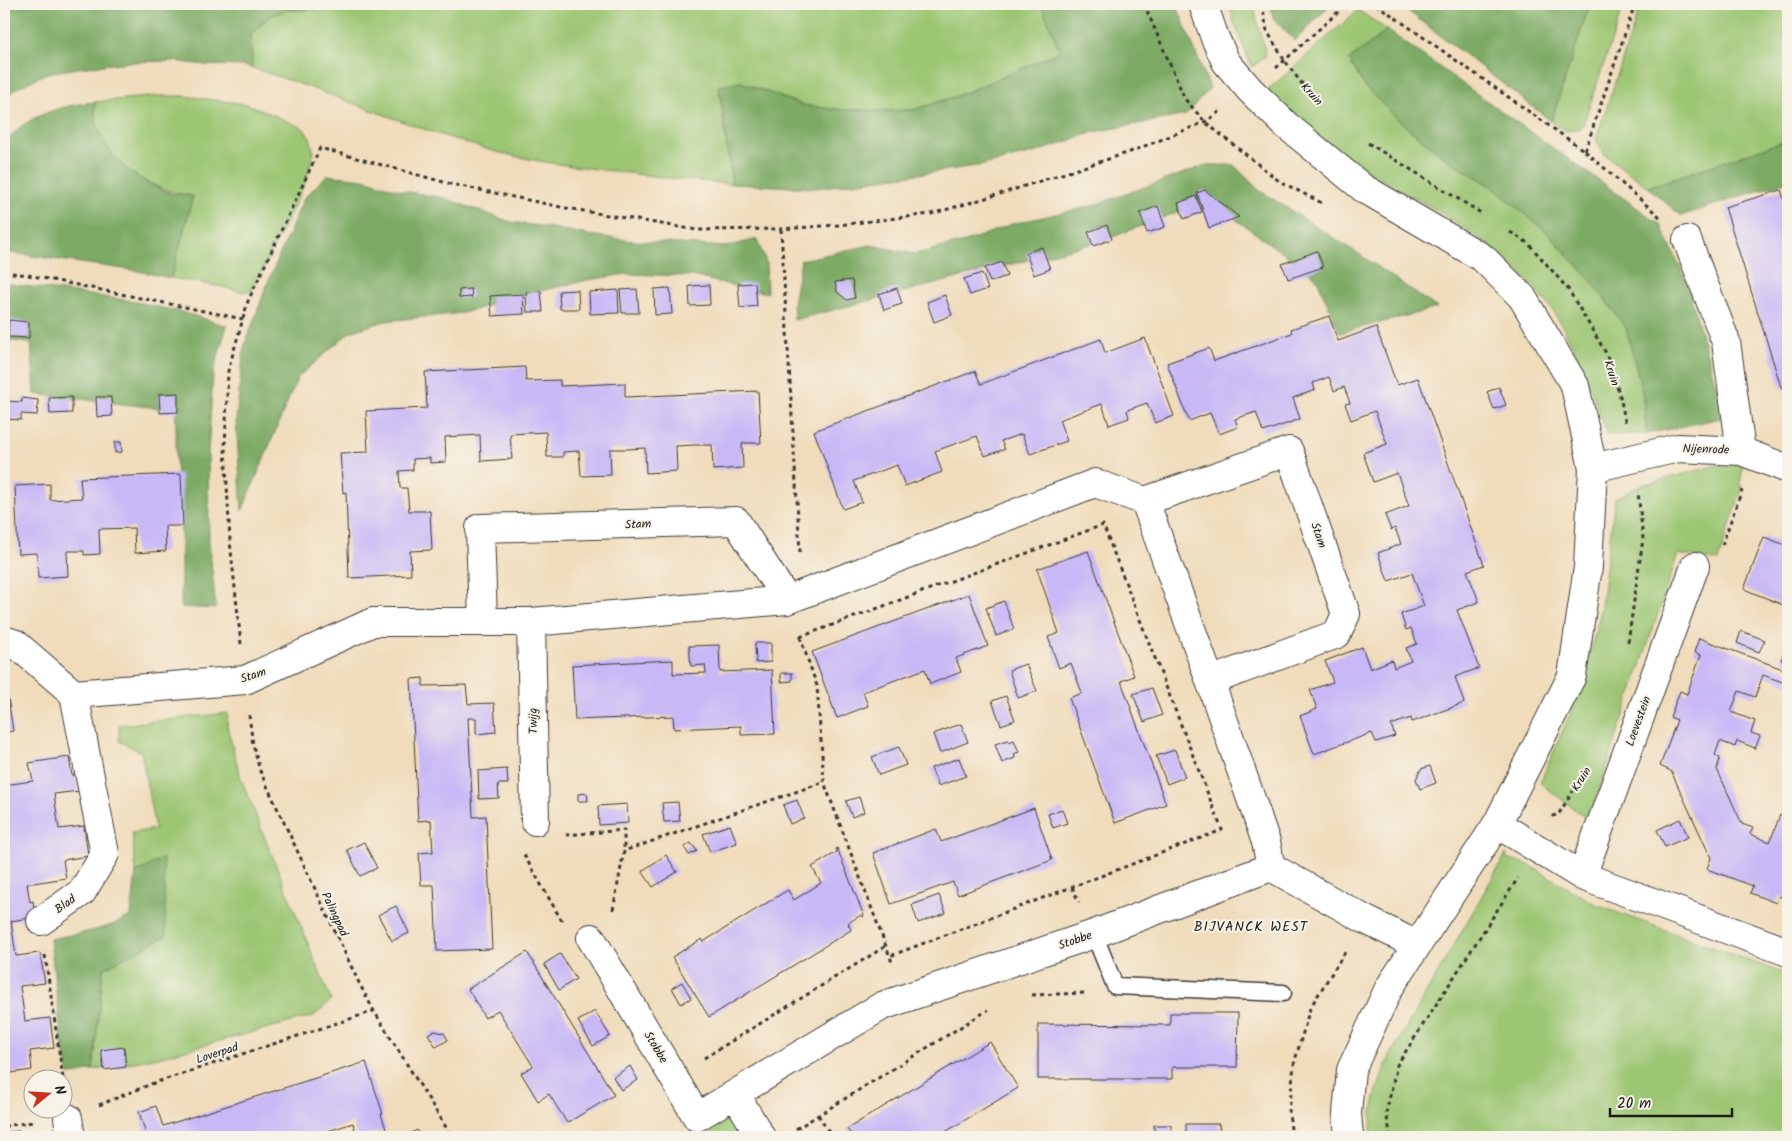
<svg xmlns="http://www.w3.org/2000/svg" width="1792" height="1141" viewBox="0 0 1792 1141" font-family="Kalam,sans-serif">
	<style>
		.green { fill: #9cc673; stroke: #5c7148 }
		.forest { fill: #7dab65; stroke: #4c6440 }
		.building { fill: #c8b8f6 }
		.lines { fill: none; stroke-linecap: round; stroke-linejoin: round }
		.service-casing { stroke: #3c3934; stroke-width: 19 }
		.minor-casing { stroke: #3c3934; stroke-width: 30 }
		.path { stroke: #3c3934; stroke-width: 3; stroke-dasharray: 4 4; stroke-linecap: butt }
		.service { stroke: #fff; stroke-width: 16 }
		.minor { stroke: #fff; stroke-width: 28 }
		.labels { text-anchor: middle; stroke-width: 4; stroke-linejoin: round; paint-order: stroke }
		.street-label { font-size: 12px; fill: #1c1c1c; stroke: #f7f3e8 }
		.neighbourhood-label { font-size: 14px; letter-spacing: 1px; fill: #1c1c1c; stroke: #f7f3e8 }
	</style>
	<rect width="100%" height="100%" fill="#f7f3e8"/>
	<filter id="ink" filterUnits="userSpaceOnUse"><feTurbulence type="fractalNoise" baseFrequency=".02" numOctaves="2"/><feDisplacementMap in="SourceGraphic" scale="10" xChannelSelector="R" yChannelSelector="G"/><feConvolveMatrix kernelMatrix="1 2 1 2 8 2 1 2 1" color-interpolation-filters="sRGB"/></filter>
	<filter id="wash" filterUnits="userSpaceOnUse"><feTurbulence type="fractalNoise" baseFrequency=".0096" numOctaves="4" result="noise"/><feDisplacementMap in="SourceGraphic" scale="20" xChannelSelector="R" yChannelSelector="G"/><feGaussianBlur stdDeviation="1.12" result="paint"/><feColorMatrix in="noise" values="0 0 0 0 0 0 0 0 0 0 0 0 0 0 0 0 0 1.4 0 .05"/><feComposite in="paint" operator="in"/></filter>
	<g filter="url(#wash)">
		<rect width="100%" height="100%" fill="#f0dcbb"/>
		<!-- green -->
		<path class="green" d="M4,4H38L4,11Z
			M389,4H1041L1061,51L1010,74L954,97L913,110L879,111L832,109L802,105L740,82L719,87L732,184C692,181 652,176 612,171C571,166 529,161 489,150C409,127 332,93 252,68L251,34L270,16L286,10L359,9Z
			M1230,4H1253L1266,56L1252,67L1233,20Z
			M1590,4H1624L1582,128L1566,131L1551,121Z
			M1641,4H1788V140L1648,187L1604,154L1596,139Z
			M1358,10L1387,30L1349,60L1365,87L1405,126L1450,161L1491,186L1546,231L1590,279L1626,328L1642,391L1647,434L1608,435C1588,383 1571,326 1532,285C1507,259 1477,235 1446,216C1411,194 1373,177 1339,152C1314,134 1291,111 1267,91Z
			M156,96H184L246,104L262,110L303,128L310,138L314,153L305,183L253,290L243,292L223,287L171,278L193,196C151,190 106,167 96,121C94,115 95,108 95,102Z
			M1733,461L1743,464L1740,485L1743,486L1718,561L1678,554L1589,820L1540,783L1580,691L1600,614L1615,498L1642,485Z
			M228,713L227,726L241,779L331,1000L314,1016L159,1057L93,1070L103,969L163,859L136,873L132,833L155,829L141,752L119,741V725Z
			M1506,854L1507,858L1529,865L1597,905L1788,975V1137H1372C1368,1109 1379,1082 1390,1056Z
			M728,1118L739,1137H706Z"/>
		<!-- forest -->
		<path class="forest" d="M38,4H389L359,9L286,10L270,16L251,34L252,68L245,66L206,65L173,61L129,62L78,68L47,73L17,88L4,99V11Z
			M1041,4H1176L1210,88L1186,115L1094,132L1037,152L984,165L816,188L732,184L719,86L740,82L802,105L832,109L879,111L913,110L954,97L1010,74L1060,51Z
			M1271,4H1331L1295,41L1273,19Z
			M1399,4H1590L1551,121Z
			M1387,30L1660,224L1685,277L1725,417L1647,434L1642,391L1626,328L1590,279L1546,231L1491,186L1450,161L1405,126L1365,87L1349,60Z
			M95,102C95,108 94,115 96,121C104,157 137,181 170,193C178,195 186,195 193,196L171,278L138,271L4,252V145C10,139 16,130 23,125C44,111 70,104 95,102Z
			M1788,140V181L1681,216L1648,187Z
			M1207,165H1234L1259,190L1362,256L1437,308L1340,333L1316,277L1209,200L1102,241L794,320L793,303L801,260L871,245L915,254L965,242L1012,224L1092,206Z
			M327,175L364,179L399,190L444,198L511,222L546,227L589,235L634,241L726,247L757,239L766,262L767,293L691,276L626,274L588,280L535,292L463,313L385,321L350,332L298,377L242,511L236,420L244,347L268,282L304,198Z
			M4,283L132,301L185,313L227,326L213,374L208,453L209,542L216,609L181,607V522L176,465V410L35,394L31,343L4,340Z
			M163,858L166,936L103,969L93,1070L69,1075L62,1042L50,939C78,933 108,931 131,915L136,873Z"/>
		<g id="blocks">
			<!-- building -->
			<path class="building" d="M1205,190L1239,217L1209,228L1197,193Z
				M1781,190L1788,211V391L1781,387L1725,207Z
				M1196,196L1202,212L1184,219L1178,203Z
				M1158,206L1165,227L1147,233L1140,213Z
				M1107,225L1112,239L1093,246L1088,232Z
				M1042,247L1050,269L1034,275L1026,253Z
				M1317,251L1323,267L1288,279L1282,264Z
				M1002,262L1007,276L990,282L985,268Z
				M982,273L988,289L970,295L964,279Z
				M852,280L855,298L847,300L837,292L835,282Z
				M755,283L757,306L740,308L738,284Z
				M709,285L710,305L690,306L689,286Z
				M670,288L672,314L655,315L654,289Z
				M897,288L902,304L884,310L879,294Z
				M471,289L472,297L459,298V290Z
				M637,289L639,313H622L620,290Z
				M578,290L579,309H560L559,291Z
				M618,290L619,313L590,314L589,292Z
				M541,291L543,312H527L526,292Z
				M523,294L524,314L492,316L490,296Z
				M945,295L952,315L934,322L927,302Z
				M1329,316L1338,341L1376,327L1397,385L1418,378L1484,565L1467,571L1479,602L1457,610L1479,668L1455,677L1464,703L1412,722L1411,718L1391,725L1395,736L1376,742L1372,733L1314,754L1300,716L1317,709L1310,690L1333,682L1325,661L1362,647L1370,669L1392,660L1394,668L1411,661L1406,648L1417,644L1411,628L1406,630L1401,614L1424,606L1412,573L1388,581L1378,553L1401,544L1395,528L1391,530L1385,515L1409,506L1397,473L1373,482L1368,467L1363,453L1387,444L1375,411L1351,420L1345,404L1350,403L1344,387L1334,391L1329,377L1313,383L1315,390L1293,398L1300,419L1263,432L1256,412L1235,419L1238,427L1219,434L1210,413L1189,421L1167,363L1209,348L1214,361L1292,333L1291,329Z
				M9,320L29,322V338L8,337Z
				M1145,338L1174,416L1155,423L1147,403L1127,410L1129,418L1109,425L1102,404L1059,420L1067,441L1030,454L1022,434L1001,441L1005,449L985,456L977,436L935,451L942,472L905,486L897,465L854,481L862,502L843,509L814,431L975,371L981,384L1101,339L1105,353Z
				M525,367L526,381L560,380V386L625,383V397L758,391L761,443H742L743,468L713,470L712,445H694L676,446L677,471L646,473L645,448L628,449H610L611,475L581,476L579,451L563,452V457H547L546,432L510,434L512,459L481,461L480,435L445,437L446,462L430,463V458L413,459V470L399,471L400,488H407L409,511H430L432,550L410,551L411,575L349,578L346,492L343,493L340,453L368,452L366,411L427,408L425,372Z
				M1499,387L1506,405L1494,409L1487,392Z
				M178,393V412L160,413L159,394Z
				M4,394H6L5,401L22,402V398L38,400L37,415L21,414V420L4,419Z
				M72,397V413L50,414L49,398Z
				M96,397H111L112,416L97,417Z
				M115,442H121L122,452L115,453Z
				M181,474L183,526H165L166,551L135,553L134,528L99,529L100,554L84,555V551H67L68,576L38,578L37,553L18,554L15,486L50,484V500L82,498L80,478Z
				M1764,537L1788,546V607L1744,589Z
				M1088,551L1134,676L1121,681L1166,804L1115,823L1069,698L1082,693L1071,663L1059,668L1048,637L1059,633L1037,569Z
				M969,594L988,646L956,658L961,672L930,684L925,669L863,692L868,706L837,718L812,652Z
				M1004,601L1014,629L996,636L986,608Z
				M1741,631L1765,640L1759,652L1737,643Z
				M1699,638L1788,671V684L1763,675L1755,697L1739,691L1731,712L1755,721L1751,733L1760,736L1755,748L1737,741L1735,747L1720,741L1715,755L1720,758L1717,769L1742,824L1753,828L1750,834L1770,842L1780,815L1788,818V899L1779,896L1776,903L1750,893L1753,886L1707,869L1711,858L1671,771L1660,766L1677,720L1670,717L1680,691L1687,694L1701,655L1694,652Z
				M1788,641V663L1781,660Z
				M755,643H771V662L756,663Z
				M719,645L720,672L772,670L775,734L741,735V726L674,729L673,716L575,720L572,665L673,660V674L706,673L705,665L691,666L689,646Z
				M1026,664L1037,691L1018,698L1009,670Z
				M781,673H792V681L781,682Z
				M423,678V686L466,685L468,704L494,703L496,732L476,734V718H468L473,817L486,816L492,949L437,951L434,885H421L419,853L433,852L431,820L418,821L411,679Z
				M1152,688L1162,715L1144,722L1133,694Z
				M7,691L13,731L4,733V692Z
				M1006,696L1015,720L1001,725L992,701Z
				M961,724L968,742L940,753L933,734Z
				M1008,740L1009,742L1014,740L1019,752L1014,754L1015,758L1002,763L995,744Z
				M899,747L906,765L879,775L872,757Z
				M1175,750L1185,777L1167,784L1156,756Z
				M69,757L72,775H77L79,791L54,794L59,829L84,826L88,856L63,860L66,878L27,884L30,902L33,901L35,917L11,921L16,956L40,953L45,983L20,986L25,1021L50,1018L54,1048L30,1051L32,1070L4,1074V853L9,852L4,811V785L33,781L29,763Z
				M959,758L966,776L938,786L931,768Z
				M1430,766L1436,783L1420,789L1416,779L1421,769Z
				M507,769L508,784H498L499,798L479,799L478,771Z
				M587,793L588,801H578V794Z
				M859,797L864,812L852,817L846,801Z
				M797,800L804,818L790,824L783,805Z
				M678,802L680,821L664,822L662,803Z
				M627,804L628,823L599,825L598,806Z
				M1034,808L1052,860L958,895L953,882L891,904L873,853L936,829L941,842Z
				M1062,809L1067,823L1053,828L1048,814Z
				M1680,819L1688,837L1665,847L1657,830Z
				M730,825L737,843L710,852L703,834Z
				M364,842L377,868L360,876L347,850Z
				M691,843L697,851L689,855L684,847Z
				M837,848L864,916L862,917L861,915L848,923L851,930L709,1017L672,957L702,939L703,942L788,890L794,900L821,883L812,867L837,852L836,849Z
				M666,855L677,872L653,887L642,871Z
				M939,895L946,913L918,923L912,905Z
				M396,906L409,933L392,941L378,915Z
				M527,952L614,1095L567,1123L549,1094L538,1101L521,1073L533,1066L498,1010L485,1018L468,989Z
				M560,954L576,979L559,990L544,964Z
				M682,982L691,998L681,1004L672,988Z
				M595,1011L610,1036L593,1046L578,1021Z
				M1170,1013H1238L1237,1067H1172V1079H1038V1024L1170,1025Z
				M434,1031L444,1033L448,1040L436,1047L428,1034Z
				M990,1042L1018,1088L937,1137H853L847,1129Z
				M124,1047L126,1067L104,1070L101,1050Z
				M366,1062L383,1114H381L386,1129L360,1137H357L353,1123L309,1137H147L139,1112L156,1106L163,1126Z
				M630,1066L638,1080L621,1090L613,1077Z
				M1186,1124H1219L1220,1137H1186Z
				M1154,1125H1171V1137H1154Z
				M417,1130L422,1137H405Z
				M19,1131L20,1137H4V1133Z"/>
		</g>
	</g>
	<g filter="url(#ink)">
		<use href="#blocks" fill-opacity="0" stroke="#3c3934" stroke-width="1"/>
		<g class="lines">
			<defs>
				<path id="service" d="M1094,934L1115,986L1283,993"/>
				<path id="minor" d="M1203,4L1215,38L1226,62L1250,90L1286,125L1363,188L1483,258L1522,297L1575,386L1593,468L1588,567L1572,676L1497,824L1389,988L1351,1070L1347,1113L1349,1137
					M1687,240L1726,342L1741,451
					M1593,468L1678,448L1741,451L1788,469
					M1145,501L1289,451L1346,614L1337,634L1210,681
					M483,622L480,528L736,521L787,600
					M531,622L535,821
					M4,640L16,644L74,694L245,680L373,622H531L787,600L1095,483L1145,501L1210,681L1266,842L1271,867
					M1497,824L1582,876L1788,952
					M1582,876L1695,566
					M41,921L82,892L105,854L74,694
					M591,938L697,1117L735,1094
					M68,1118L71,1137
					M761,1137L735,1094L882,1006L1094,934L1271,867L1366,920L1417,945"/>
			</defs>
			<!-- service casing -->
			<use href="#service" class="service-casing"/>
			<!-- minor casing -->
			<use href="#minor" class="minor-casing"/>
			<!-- path -->
			<path class="path" d="M1144,4L1185,99L1205,122L1279,181L1324,204
				M1262,4L1267,31L1285,61L1314,100
				M1376,4L1585,151L1635,4
				M1276,68L1347,4
				M1368,143L1481,213
				M1585,151L1660,217
				M781,229L800,552
				M1510,232L1528,243L1568,289L1606,353L1620,396L1626,425
				M4,272L28,275L243,319
				M1722,545L1742,490
				M800,637L1103,525L1222,830L890,956
				M800,637L817,686L824,782L893,965
				M1628,642L1643,539L1638,492
				M241,644L230,541L225,448L228,371L248,301L320,148L451,184L566,208L697,230L781,229L838,225L931,214L1003,193L1130,152L1205,122L1222,110
				M249,715L253,745L260,771L359,983L374,1011L452,1137
				M1552,816L1558,815L1573,791
				M566,835L624,830V851
				M524,855L562,921
				M1072,887L1079,902
				M613,910L624,851L824,782
				M45,955L64,1085
				M1032,995L1085,993
				M1313,1003L1347,949
				M704,1058L886,946
				M99,1105L151,1084L374,1011
				M818,1115L832,1137
				M4,1126L33,1122
				M796,1129L988,1010
				M1292,1137L1289,1112L1294,1064L1310,1008
				M1391,1137L1386,1113L1397,1065L1518,878"/>
			<!-- service -->
			<use href="#service" class="service"/>
			<!-- minor -->
			<use href="#minor" class="minor"/>
		</g>
	</g>
	<g class="labels">
		<!-- street labels -->
		<g class="street-label">
			<text transform="translate(1312 94) rotate(48)" y="4">Kruin</text>
			<text transform="translate(1612 373) rotate(72)" y="4">Kruin</text>
			<text transform="translate(1706 449) rotate(2)" y="4">Nijenrode</text>
			<text transform="translate(638 524) rotate(-2)" y="4">Stam</text>
			<text transform="translate(1319 535) rotate(71)" y="4">Stam</text>
			<text transform="translate(253 675) rotate(-19)" y="4">Stam</text>
			<text transform="translate(533 721) rotate(-91)" y="4">Twijg</text>
			<text transform="translate(1638 721) rotate(-70)" y="4">Loevestein</text>
			<text transform="translate(1581 779) rotate(-58)" y="4">Kruin</text>
			<text transform="translate(65 904) rotate(-35)" y="4">Blad</text>
			<text transform="translate(335 914) rotate(65)" y="4">Palingpad</text>
			<text transform="translate(1075 940) rotate(-19)" y="4">Stobbe</text>
			<text transform="translate(656 1047) rotate(59)" y="4">Stobbe</text>
			<text transform="translate(217 1053) rotate(-18)" y="4">Loverpad</text>
		</g>
		<!-- neighbourhood labels -->
		<g class="neighbourhood-label">
			<text x="1251" y="931">BIJVANCK WEST</text>
		</g>
	</g>
	<!-- margin -->
	<rect width="1792" height="1141" fill="none" stroke="#f7f3e8" stroke-width="20"/>
	<!-- north arrow -->
	<g transform="translate(48 1094) rotate(72)"><circle r="24" fill="#f7f3e8" stroke="#9f9d96"/>
	<path d="M0-4L9 19L0 12L-9 19Z" fill="#c8321e"/>
	<text y="-8" font-size="14" font-weight="bold" text-anchor="middle" fill="#1c1c1c">N</text>
	</g>
	<!-- scale -->
	<path d="M1610 1108v8h122v-8" fill="none" stroke="#1c1c1c" stroke-width="2.5"/>
	<text x="1617" y="1108" font-size="15" fill="#1c1c1c" stroke="#f7f3e8" stroke-width="4" paint-order="stroke">20 m</text>
</svg>
